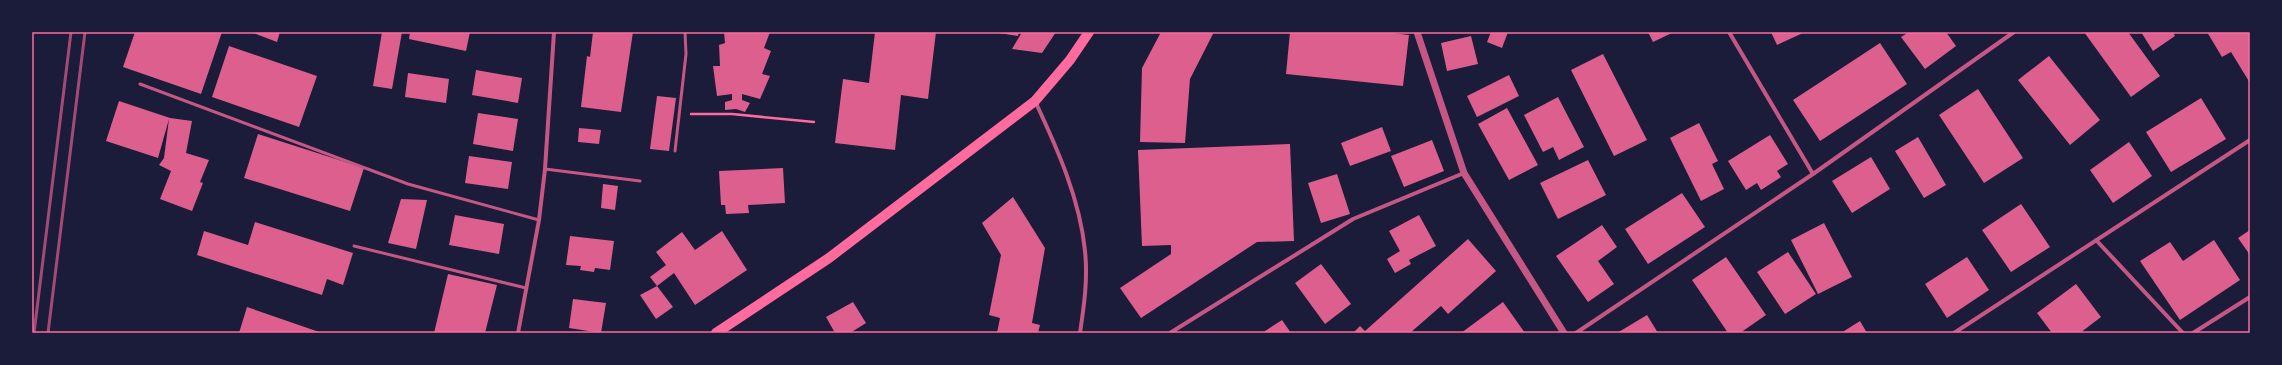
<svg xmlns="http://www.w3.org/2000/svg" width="2282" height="365" viewBox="0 0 2282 365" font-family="'Asap Condensed',sans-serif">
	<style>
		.building { fill: #dd5f8e }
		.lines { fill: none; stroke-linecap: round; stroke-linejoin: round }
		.path { stroke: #ff6b9d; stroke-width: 2.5 }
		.service { stroke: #c65784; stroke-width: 3 }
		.minor { stroke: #c65784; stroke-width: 4 }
		.tertiary { stroke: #c65784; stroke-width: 7 }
		.primary { stroke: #ff6b9d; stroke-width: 10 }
		.rail { stroke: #a44b75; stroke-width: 3 }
		.neatline { fill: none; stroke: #ff6b9d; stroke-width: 1.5 }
	</style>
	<rect width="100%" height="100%" fill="#1b1b3a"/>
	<!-- building -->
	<path class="building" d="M135,32H222L201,94L123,67Z
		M251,32H280L277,42Z
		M382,32H402L392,89L373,86Z
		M410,32H470L466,51L409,39Z
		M593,32H633L621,112L581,107L587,56L590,57Z
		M724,32H770L764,48L771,51L762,74L770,76L760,99L742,94V100L750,103L745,112L736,109L725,110V102L732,100V94L717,96L713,66H720L719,45L725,43Z
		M875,32H936L928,99L901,95L895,150L835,143L843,79L869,83Z
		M992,32H1019L1018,36Z
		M1022,32H1056L1042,53L1012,49Z
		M1161,32H1214L1190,79L1185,143L1140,142L1142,68Z
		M1290,32H1384L1409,35L1403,86L1286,74Z
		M1491,32H1508L1502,48L1487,42Z
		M1648,32H1674L1653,42Z
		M1771,32H1805L1777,45Z
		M1909,32H1946L1956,46L1925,69L1901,37Z
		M2084,32H2128L2160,76L2131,97Z
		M2141,32H2173L2175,36L2153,51Z
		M2207,32H2250V83L2231,52L2222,57Z
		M1471,36L1478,64L1447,71L1441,43Z
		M1880,43L1907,84L1820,141L1793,100Z
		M229,46L317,76L299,127L212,97Z
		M1603,54L1647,140L1614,156L1571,70Z
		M2049,56L2100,120L2070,145L2018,80Z
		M476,70L522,78L518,103L472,95Z
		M408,73L449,79L446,103L405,97Z
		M1509,75L1519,96L1477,117L1467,96Z
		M1978,89L2023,158L1984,183L1939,115Z
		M657,96L676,98L669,151L650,149Z
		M1558,97L1584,147L1559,160L1553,147L1543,152L1524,115Z
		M2201,98L2226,139L2171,172L2146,132Z
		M119,101L170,118L192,121L186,153L209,160L200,182L203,183L192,211L160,199L171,171L159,165L164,158L169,119L158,158L106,141Z
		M1507,108L1538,165L1509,180L1478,124Z
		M478,113L518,119L513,151L473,144Z
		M1699,123L1718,161L1712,164L1724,189L1701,201L1670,138Z
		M1382,127L1391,151L1350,166L1341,143Z
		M579,128L601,130L599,144L578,142Z
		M258,134L364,168L350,211L244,178Z
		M1770,135L1788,164L1777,171L1781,177L1761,190L1757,183L1746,190L1728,161Z
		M1918,137L1946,185L1924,198L1895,151Z
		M1432,140L1444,171L1404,187L1391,156Z
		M2129,142L2152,176L2113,203L2090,170Z
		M1290,144L1294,241L1257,242L1141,318L1120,288L1171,254V245L1142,246L1138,150Z
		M469,156L512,162L508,189L465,183Z
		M1871,157L1890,189L1852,213L1832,181Z
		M1588,160L1606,195L1558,219L1540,183Z
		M783,168L785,203L748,205L749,213L726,214L725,205H721L719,171Z
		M1337,174L1350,214L1321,223L1308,183Z
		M603,184L618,186L615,210L601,208Z
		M1682,193L1705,227L1648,264L1625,229Z
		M1013,197L1045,248L1032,323L1040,325L1038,333H997L1000,318L989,315L1001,255L982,223Z
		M401,199L427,200L416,249L388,243Z
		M2021,204L2050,247L2011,272L1982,230Z
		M455,215L504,224L499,254L449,245Z
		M1419,215L1436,246L1409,260L1411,264L1395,273L1387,259L1400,251L1389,231Z
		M255,222L353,253L343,285L327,279L322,295L197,255L204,231L248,245Z
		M1824,223L1852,277L1818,294L1791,240Z
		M1602,225L1617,247L1598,261L1614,284L1588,302L1556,256Z
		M2250,230V255L2238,238Z
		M722,231L747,270L695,305L674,273L657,286L650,277L666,265L656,252L682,232L695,250Z
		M570,236L614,241L610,270L595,268L594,272L580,270L581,266L566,265Z
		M1468,239L1496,271L1448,314L1441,306L1410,333H1353L1360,326L1365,331Z
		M2214,240L2240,280L2180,320L2140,261L2170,242L2183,261Z
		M1788,252L1816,294L1785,314L1757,272Z
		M1726,257L1766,315L1740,333H1728L1692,280Z
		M1967,257L1989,290L1947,318L1925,284Z
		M1321,264L1351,304L1325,324L1295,283Z
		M448,274L497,285L485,333H434Z
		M2076,284L2101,317L2080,333H2052L2037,313Z
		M657,286L673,307L656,319L640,295Z
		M573,299L606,303L601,333L569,328Z
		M853,302L866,323L850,333H835L826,317Z
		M1503,302L1525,333H1461Z
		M247,307L322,333H239Z
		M1647,315L1658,333H1617Z
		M1282,320L1291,333H1262Z
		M1860,321L1867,333H1841Z"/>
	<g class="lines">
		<!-- path -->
		<path class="path" d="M691,114H732L814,122"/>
		<!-- service -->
		<path class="service" d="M140,84L408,184L539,220
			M675,151L686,54L685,32
			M545,169L640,181
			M354,246L526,288"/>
		<!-- minor -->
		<path class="minor" d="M1729,32L1813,174
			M1035,101C1057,148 1080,199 1085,251C1088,279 1084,306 1080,333
			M2096,240L2183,333
			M518,333L539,220L545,169L554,32
			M1170,333L1353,219L1464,173
			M1576,333L1813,174L2014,32
			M1954,333L2250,140
			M2193,333L2250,297"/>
		<!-- tertiary -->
		<path class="tertiary" d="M1417,32L1464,173L1564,333"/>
		<!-- primary -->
		<path class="primary" d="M716,333L829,258L1035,101L1070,60L1089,32"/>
		<!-- rail -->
		<path class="rail" d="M34,333L71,32
			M48,333L85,32"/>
	</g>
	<!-- border -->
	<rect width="2282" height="365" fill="none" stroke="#1b1b3a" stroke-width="66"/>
	<rect x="33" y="33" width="2216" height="299" class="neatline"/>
</svg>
